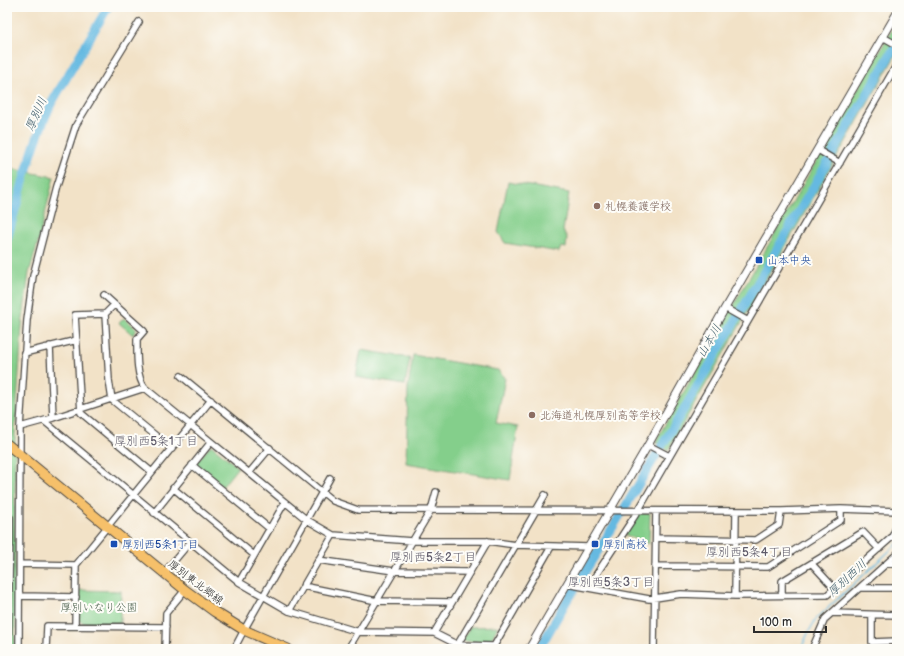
<svg xmlns="http://www.w3.org/2000/svg" width="904" height="656" viewBox="0 0 904 656" font-family="'Balsamiq Sans','Klee One',sans-serif">
	<style>
		.green { fill: #84cf8b; stroke: #587d5b }
		.lines { fill: none; stroke-linecap: round; stroke-linejoin: round }
		.stream { stroke: #65b9e1; stroke-width: 1.5 }
		.river { stroke: #65b9e1; stroke-width: 9 }
		.minor-casing { stroke: #494642; stroke-width: 8 }
		.tertiary-casing { stroke: #494642; stroke-width: 9 }
		.primary-casing { stroke: #494642; stroke-width: 11 }
		.minor { stroke: #fff; stroke-width: 5.5 }
		.tertiary { stroke: #fff; stroke-width: 7 }
		.primary { stroke: #f6c06b; stroke-width: 9 }
		.education-dot { fill: #8d6e63; stroke: #fdfcf7; stroke-width: 1.5 }
		.transit-dot { fill: #1a4fb4; stroke: #fdfcf7; stroke-width: 1.5 }
		.labels { text-anchor: middle; stroke-width: 4; stroke-linejoin: round; paint-order: stroke }
		.education-label { font-size: 11px; fill: #785e54; stroke: #fdfcf7; text-anchor: start }
		.transit-label { font-size: 11px; fill: #164399; stroke: #fdfcf7; text-anchor: start }
		.street-label { font-size: 11px; fill: #2b2b2b; stroke: #fdfcf7 }
		.park-label { font-size: 11px; fill: #465c48; stroke: #fdfcf7 }
		.water-label { font-size: 12px; font-style: italic; fill: #3f5d6b; stroke: #fdfcf7 }
		.neighbourhood-label { font-size: 12px; fill: #605c6b; stroke: #fdfcf7 }
	</style>
	<rect width="100%" height="100%" fill="#fdfcf7"/>
	<filter id="ink" filterUnits="userSpaceOnUse"><feTurbulence type="fractalNoise" baseFrequency=".025" numOctaves="2"/><feDisplacementMap in="SourceGraphic" scale="8" xChannelSelector="R" yChannelSelector="G"/><feConvolveMatrix kernelMatrix="1 2 1 2 8 2 1 2 1" color-interpolation-filters="sRGB"/></filter>
	<filter id="wash" filterUnits="userSpaceOnUse"><feTurbulence type="fractalNoise" baseFrequency=".012" numOctaves="4" result="noise"/><feDisplacementMap in="SourceGraphic" scale="16" xChannelSelector="R" yChannelSelector="G"/><feGaussianBlur stdDeviation="0.9" result="paint"/><feColorMatrix in="noise" values="0 0 0 0 0 0 0 0 0 0 0 0 0 0 0 0 0 1.4 0 .05"/><feComposite in="paint" operator="in"/></filter>
	<g filter="url(#wash)">
		<rect width="100%" height="100%" fill="#f2e2c7"/>
		<!-- green -->
		<path class="green" d="M897,21V53L668,450L655,442Z
			M7,168L54,177L39,239L29,273L22,326L15,435V649H7Z
			M508,182L569,193L563,231L567,237L566,248L561,247L559,252L505,243L498,232Z
			M124,318L137,329L133,335L119,323Z
			M361,350L410,358L405,385L356,377Z
			M413,355L498,370L505,379L496,423L518,427L510,480L406,463L408,387Z
			M211,445L238,467L222,487L195,464Z
			M637,513H650L649,544L625,535Z
			M78,590L121,591L120,624L83,623L78,620Z
			M498,626L490,642L462,641L470,627Z"/>
		<g class="lines">
			<!-- stream -->
			<path class="stream" d="M801,649L808,633L816,619L897,544"/>
			<!-- river -->
			<path class="river" d="M7,239C20,194 31,147 51,104L108,7
				M539,649L569,597L616,522L687,404L897,43"/>
		</g>
	</g>
	<g filter="url(#ink)">
		<g class="lines">
			<defs>
				<path id="minor" d="M883,37L897,45
					M818,150L840,163
					M104,295L144,331L137,339C137,353 136,377 145,388L307,520L333,535L412,541H488L516,545L589,547
					M725,308L748,321
					M105,314L114,305
					M50,346L53,418
					M24,353L77,340
					M181,376L333,501L358,510L781,511L841,509L897,511
					M44,421L239,582L289,611L359,632L434,633L458,645L494,646L551,547
					M20,427L53,418L145,388
					M648,445L669,456
					M192,465L270,529
					M152,472L81,413L75,315L105,314L109,380L112,400L172,449
					M249,473L270,448
					M173,488L254,555
					M154,513L211,442
					M656,538L756,540L779,525L781,511
					M318,560L394,571L469,572
					M20,564L76,565
					M812,564L834,588
					M886,564H897
					M655,566L768,567L841,520V509
					M164,573L190,542
					M239,582L285,502
					M567,585H572L649,599L681,594L735,596L827,595L892,537L897,526
					M303,586L377,601L452,602
					M588,587L638,511L897,64
					M860,588H897
					M782,595V581L863,532L879,549
					M20,596L76,597
					M735,596L736,511
					M289,611L333,535
					M832,613L897,615
					M872,615V642L897,641
					M75,626L76,565L211,400
					M434,633L488,541
					M8,649L10,518
					M19,649L20,427L27,320L33,276L56,187L76,125L139,22
					M46,649L47,626L166,627
					M165,649L166,613L185,590
					M234,649L244,630L330,478
					M348,649L431,510L436,492
					M455,649L545,495
					M654,649L656,511
					M812,649L825,619L897,554"/>
				<path id="tertiary" d="M529,649L648,445L725,308L897,13"/>
				<path id="primary" d="M7,444L185,590L215,612L244,630L288,649"/>
			</defs>
			<!-- minor casing -->
			<use href="#minor" class="minor-casing"/>
			<!-- tertiary casing -->
			<use href="#tertiary" class="tertiary-casing"/>
			<!-- primary casing -->
			<use href="#primary" class="primary-casing"/>
			<!-- minor -->
			<use href="#minor" class="minor"/>
			<!-- tertiary -->
			<use href="#tertiary" class="tertiary"/>
			<!-- primary -->
			<use href="#primary" class="primary"/>
		</g>
	</g>
	<!-- markers -->
	<g class="education-dot">
		<circle cx="597" cy="206" r="4"/>
		<circle cx="532" cy="415" r="4"/>
	</g>
	<g class="transit-dot">
		<rect x="755" y="256" width="8" height="8" rx="2"/>
		<rect x="110" y="540" width="8" height="8" rx="2"/>
		<rect x="591" y="540" width="8" height="8" rx="2"/>
	</g>
	<g class="labels">
		<!-- education labels -->
		<g class="education-label">
			<text x="605" y="210">札幌養護学校</text>
			<text x="540" y="419">北海道札幌厚別高等学校</text>
		</g>
		<!-- transit labels -->
		<g class="transit-label">
			<text x="767" y="264">山本中央</text>
			<text x="122" y="548">厚別西5条1丁目</text>
			<text x="603" y="548">厚別高校</text>
		</g>
		<!-- street labels -->
		<g class="street-label">
			<text transform="translate(196 582) rotate(37)" y="4">厚別東北郷線</text>
		</g>
		<!-- park labels -->
		<g class="park-label">
			<text x="99" y="611">厚別いなり公園</text>
		</g>
		<!-- water labels -->
		<g class="water-label">
			<text transform="translate(36 114) rotate(-66)" y="4">厚別川</text>
			<text transform="translate(709 341) rotate(-60)" y="4">山本川</text>
			<text transform="translate(847 578) rotate(-43)" y="4">厚別西川</text>
		</g>
		<!-- neighbourhood labels -->
		<g class="neighbourhood-label">
			<text x="156" y="445">厚別西5条1丁目</text>
			<text x="749" y="556">厚別西5条4丁目</text>
			<text x="433" y="561">厚別西5条2丁目</text>
			<text x="611" y="586">厚別西5条3丁目</text>
		</g>
	</g>
	<!-- margin -->
	<rect width="904" height="656" fill="none" stroke="#fdfcf7" stroke-width="24"/>
	<!-- scale -->
	<path d="M754 626v6h72v-6" fill="none" stroke="#2b2b2b" stroke-width="2"/>
	<text x="760" y="626" font-size="12" fill="#2b2b2b" stroke="#fdfcf7" stroke-width="3" paint-order="stroke">100 m</text>
</svg>
